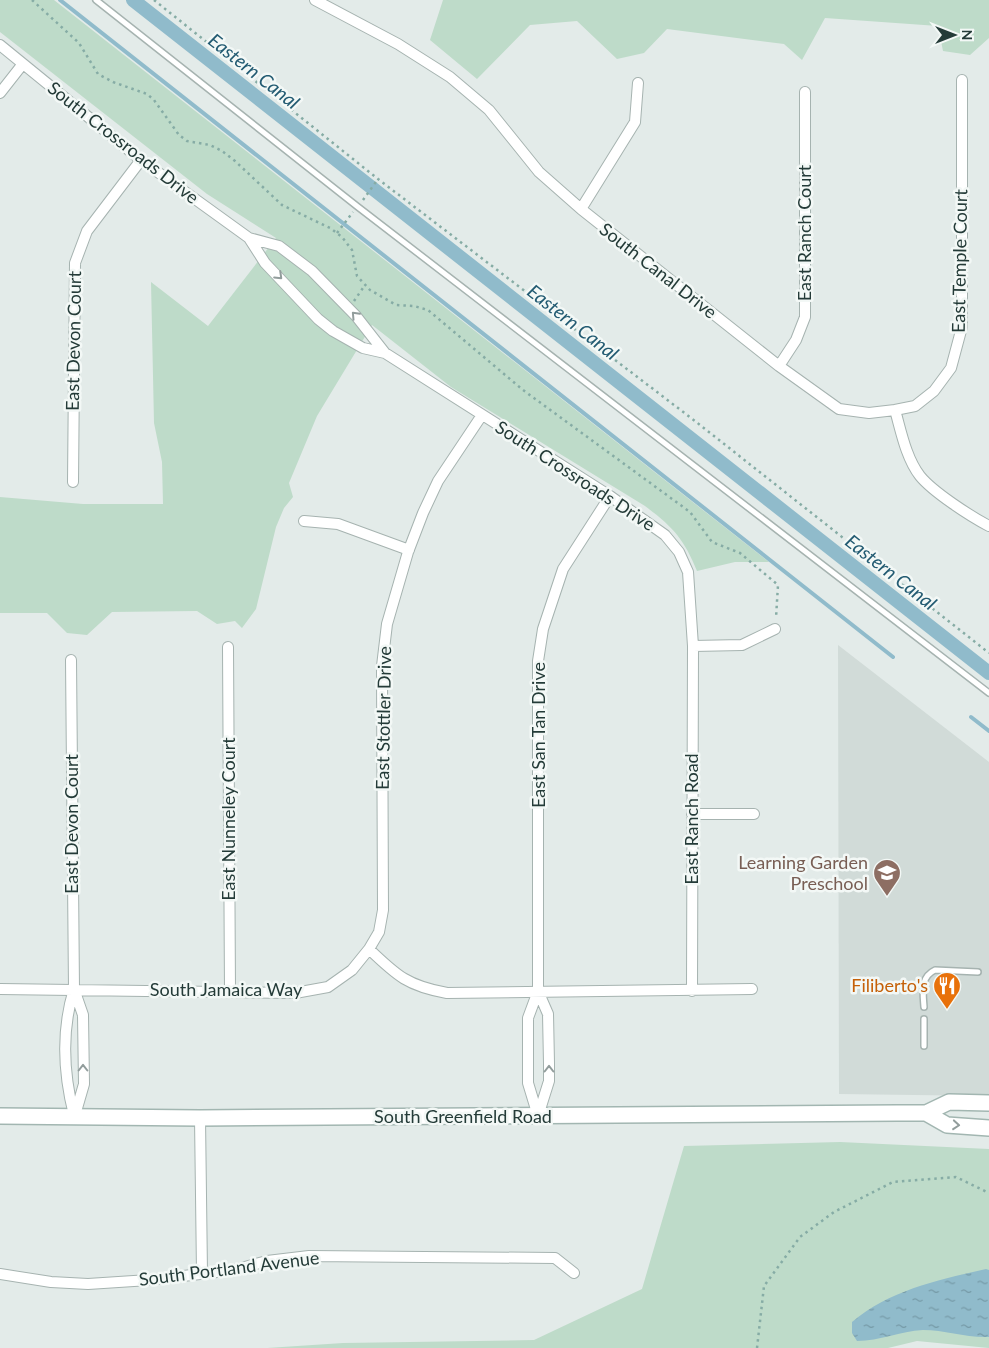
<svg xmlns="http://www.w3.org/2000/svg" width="989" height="1348" viewBox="0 0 989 1348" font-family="Lato,sans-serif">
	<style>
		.built { fill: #d1dbd8 }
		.green { fill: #bedbc9 }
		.water { fill: url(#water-ripples) }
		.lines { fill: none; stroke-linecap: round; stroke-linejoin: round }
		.stream { stroke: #90bbcb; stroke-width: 4 }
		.canal { stroke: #90bbcb; stroke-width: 14 }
		.service-casing { stroke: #a6b3b0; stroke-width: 8 }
		.minor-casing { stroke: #a6b3b0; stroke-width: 12 }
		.secondary-casing { stroke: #a2b6b1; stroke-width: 18 }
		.path { stroke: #86aca5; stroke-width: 2.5; stroke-dasharray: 2.5 4; stroke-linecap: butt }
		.service { stroke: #fff; stroke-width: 5 }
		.minor { stroke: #fff; stroke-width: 10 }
		.secondary { stroke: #fff; stroke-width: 15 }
		.oneway { stroke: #929d9c }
		.labels { text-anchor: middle; stroke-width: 5; stroke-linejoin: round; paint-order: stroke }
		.street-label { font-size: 18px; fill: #243b38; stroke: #f3f8f6 }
		.education-label { font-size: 18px; fill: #785e54; stroke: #f3f8f6; text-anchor: end }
		.food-label { font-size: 18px; fill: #c56008; stroke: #f3f8f6; text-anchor: end }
		.water-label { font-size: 19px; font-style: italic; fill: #235b72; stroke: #f3f8f6 }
	</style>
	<defs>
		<pattern id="water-ripples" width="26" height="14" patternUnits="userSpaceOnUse" patternTransform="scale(1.25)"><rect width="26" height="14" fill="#90bbcb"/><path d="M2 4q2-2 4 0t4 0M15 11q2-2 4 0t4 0" fill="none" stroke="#7599a6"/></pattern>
	</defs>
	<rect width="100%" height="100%" fill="#e3ebe9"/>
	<!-- built -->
	<path class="built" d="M838,645L989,762V1096L839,1094Z"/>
	<!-- green -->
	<path class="green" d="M0,0H54L769,562H735L697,571C684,539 673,527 645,506L451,387L372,325L317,416L289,483L293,497L284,508L276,527L256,609L242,628L235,621L217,624L197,611L112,612L87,635L67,633L47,613H0V497L83,504H163L162,462L154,423L151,282L208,326L276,238L207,194L0,32Z
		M443,0H989V38L970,55L943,51L938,26L825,18L802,60L784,44L667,29L644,53L617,59L577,21L530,25L477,79L430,40Z
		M840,1142L989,1149V1348L917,1341L888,1348H267L343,1343L534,1340L642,1289L684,1146Z"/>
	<!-- water -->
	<path class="water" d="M986,1269L989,1270V1337C966,1338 945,1330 923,1330C900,1331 880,1341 857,1341L852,1333V1322C890,1290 938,1280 986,1269Z"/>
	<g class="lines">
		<!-- stream -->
		<path class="stream" d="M60,0L893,657
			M971,717L989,731"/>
		<!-- canal -->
		<path class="canal" d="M133,0L989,673"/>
		<defs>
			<path id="service" d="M96,0L358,207L989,693
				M924,1007C923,992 920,977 935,970L978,972
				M924,1019V1046"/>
			<path id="minor" d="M315,0L398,44L450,77L489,110L539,172L581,209L779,366L839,409L869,413L895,410C901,431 906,458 920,476C933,492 970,516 989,526
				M0,45L141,160L249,238L265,263L318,319L333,331L363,348L385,353L610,496L665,535L679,552L688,572L693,646L692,991
				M0,93L22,65
				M581,209L635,122L638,83
				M249,238L279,246L312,271L356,316L385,353
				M779,366L796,340L805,317V92
				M895,410L915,406L934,391L951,368L962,327V80
				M73,482L75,263L87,231L141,160
				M304,521L338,524L409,550
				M693,646L742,645L775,629
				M228,647L230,991
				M71,660L74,989C61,1031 63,1072 74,1115
				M692,814H754
				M369,949L379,932L383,910L382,666L387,624L408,552L423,513L438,481L482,415
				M0,989L295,993L328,987L352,970L369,949C397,976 408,986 447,993L752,989
				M74,989L83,1015L84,1084L75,1115
				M538,991L548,1014L549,1063V1081L538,1116
				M538,1116L528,1083V1018L538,991V661L543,629L563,569L610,496
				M200,1118L202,1273
				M0,1274L51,1282L88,1284L149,1280L234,1270L267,1261L309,1256L555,1258L574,1273"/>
			<path id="secondary" d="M926,1113L947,1125L989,1128
				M0,1116L200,1118L897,1113H926L949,1102L989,1103"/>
		</defs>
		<!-- service casing -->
		<use href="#service" class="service-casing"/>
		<!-- minor casing -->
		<use href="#minor" class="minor-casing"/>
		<!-- secondary casing -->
		<use href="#secondary" class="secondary-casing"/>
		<!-- path -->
		<path class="path" d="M32,0L79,43L98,74L113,82L147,94L154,100L179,135L187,141L210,145L222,151L235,161L282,205L330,228L342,237L352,250L357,276L370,290L396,305L414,306L428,310L523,390L690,512L712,542L740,553L778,585L776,618
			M154,0L378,179L695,421L989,653
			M363,200L378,179
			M337,233L353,212
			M354,301L365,285
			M757,1348L764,1286L800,1237L834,1212L893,1182L956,1177L989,1193"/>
		<!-- service -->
		<use href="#service" class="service"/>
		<!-- minor -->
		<use href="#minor" class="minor"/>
		<!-- secondary -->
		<use href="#secondary" class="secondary"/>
	</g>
	<!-- one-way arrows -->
	<defs><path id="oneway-chevron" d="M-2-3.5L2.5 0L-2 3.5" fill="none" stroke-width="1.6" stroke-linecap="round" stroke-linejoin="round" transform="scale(1.25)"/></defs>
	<g class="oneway">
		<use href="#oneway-chevron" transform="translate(279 276) rotate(44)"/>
		<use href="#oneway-chevron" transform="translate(355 315) rotate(-133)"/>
		<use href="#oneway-chevron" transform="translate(83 1068) rotate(-90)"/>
		<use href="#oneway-chevron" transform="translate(549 1069) rotate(-90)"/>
		<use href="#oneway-chevron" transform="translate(956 1125) rotate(5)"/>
	</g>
	<!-- icons -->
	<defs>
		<symbol id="school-pin" viewBox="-11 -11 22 30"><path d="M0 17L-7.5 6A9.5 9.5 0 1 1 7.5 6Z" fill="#8d6e63" stroke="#f3f8f6"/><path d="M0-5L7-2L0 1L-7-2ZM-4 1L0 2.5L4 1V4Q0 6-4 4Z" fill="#fff"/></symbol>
		<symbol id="restaurant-pin" viewBox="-11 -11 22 30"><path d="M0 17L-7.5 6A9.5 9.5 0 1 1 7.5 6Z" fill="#e8710a" stroke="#f3f8f6"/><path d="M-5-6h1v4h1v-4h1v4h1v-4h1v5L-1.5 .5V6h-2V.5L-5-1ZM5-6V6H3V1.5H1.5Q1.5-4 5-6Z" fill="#fff"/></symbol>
	</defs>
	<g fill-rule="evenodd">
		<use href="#school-pin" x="871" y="857" width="32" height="43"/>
		<use href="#restaurant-pin" x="931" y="970" width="32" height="43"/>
	</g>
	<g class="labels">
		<!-- street labels -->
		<g class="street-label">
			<text transform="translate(123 143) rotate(38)" y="6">South Crossroads Drive</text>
			<text transform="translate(805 233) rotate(-90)" y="6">East Ranch Court</text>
			<text transform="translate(960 261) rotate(-89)" y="6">East Temple Court</text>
			<text transform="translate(658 271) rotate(38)" y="6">South Canal Drive</text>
			<text transform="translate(74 341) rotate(-89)" y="6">East Devon Court</text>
			<text transform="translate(575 476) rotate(33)" y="6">South Crossroads Drive</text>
			<text transform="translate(384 718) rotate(-89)" y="6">East Stottler Drive</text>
			<text transform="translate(539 735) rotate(-90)" y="6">East San Tan Drive</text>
			<text transform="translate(229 819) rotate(-90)" y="6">East Nunneley Court</text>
			<text transform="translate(692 819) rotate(-90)" y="6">East Ranch Road</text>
			<text transform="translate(72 824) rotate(-90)" y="6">East Devon Court</text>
			<text x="226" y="996">South Jamaica Way</text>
			<text x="463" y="1123">South Greenfield Road</text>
			<text transform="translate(229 1269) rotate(-7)" y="6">South Portland Avenue</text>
		</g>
		<!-- education labels -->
		<g class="education-label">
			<text x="868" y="869">Learning Garden<tspan x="868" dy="21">Preschool</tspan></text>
		</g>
		<!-- food labels -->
		<g class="food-label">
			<text x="928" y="992">Filiberto's</text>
		</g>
		<!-- water labels -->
		<g class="water-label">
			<text transform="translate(254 71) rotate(38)" y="7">Eastern Canal</text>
			<text transform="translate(573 322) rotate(38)" y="7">Eastern Canal</text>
			<text transform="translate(891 572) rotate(38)" y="7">Eastern Canal</text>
		</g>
	</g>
	<!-- north arrow -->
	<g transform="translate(954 35) rotate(90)" stroke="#f3f8f6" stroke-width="4" paint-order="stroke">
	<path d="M0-4L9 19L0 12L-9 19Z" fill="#243b38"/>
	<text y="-8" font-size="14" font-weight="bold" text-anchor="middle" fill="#243b38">N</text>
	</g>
</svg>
